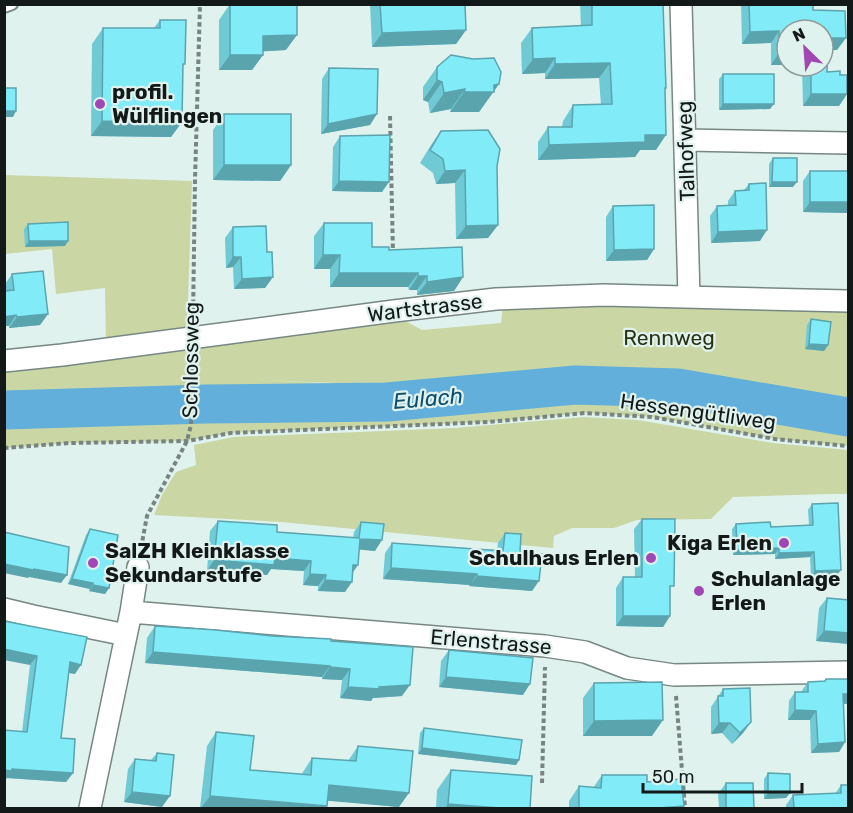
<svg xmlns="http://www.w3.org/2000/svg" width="853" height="813" viewBox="0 0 853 813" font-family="Rubik,sans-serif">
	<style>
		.green { fill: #cad7a5; fill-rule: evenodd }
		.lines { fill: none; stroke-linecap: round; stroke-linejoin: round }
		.river { stroke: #61afda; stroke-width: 39 }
		.lane-casing { stroke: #778783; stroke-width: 14 }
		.street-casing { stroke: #778783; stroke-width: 24 }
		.path { stroke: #788481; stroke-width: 4; stroke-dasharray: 4.5 3; stroke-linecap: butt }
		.lane { stroke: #fff; stroke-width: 10 }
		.street { stroke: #fff; stroke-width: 21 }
		.wall { fill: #6fcad5 }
		.shaded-wall { fill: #5aa4ae }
		.building { fill: #81ebf8; stroke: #5aa4ae; stroke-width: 1.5 }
		.poi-dot { fill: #a147b3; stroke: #e0f2ed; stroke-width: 2 }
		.labels { text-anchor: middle; stroke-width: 4.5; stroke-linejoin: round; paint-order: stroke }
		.poi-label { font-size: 21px; font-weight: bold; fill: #131918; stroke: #e0f2ed; text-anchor: start }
		.street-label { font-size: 21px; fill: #131918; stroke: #e0f2ed }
		.park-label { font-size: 21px; fill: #2a3212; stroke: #e0f2ed }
		.water-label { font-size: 22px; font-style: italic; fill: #0f4e6c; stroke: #e0f2ed }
	</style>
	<rect width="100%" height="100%" fill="#e0f2ed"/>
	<!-- green -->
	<path class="green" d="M5,175L192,181L187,331L106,345L105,288L56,294L52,249L5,254Z
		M848,301V446L775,439L652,417L585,413L488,422L231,433L187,441L69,443L5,448L4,405C7,397 5,377 5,366L398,317L422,330L501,323L503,306ZM245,379L403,386V387Z
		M584,417L638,420L773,443L848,450V494H830L733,497L711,519L637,520L614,528H572L554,536L553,548L281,522L154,515L162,495L176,472L196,465L194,445L233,437L455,428Z"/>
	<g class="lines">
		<!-- river -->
		<path class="river" d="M4,410L206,404L387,402L575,385L678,388L848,417"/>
		<defs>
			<path id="lane" d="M4,7L12,4"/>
			<path id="street" d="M681,4L689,297
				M686,140L848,143
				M4,361L62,355L394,311L496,299L604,295L848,301
				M4,609L33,616L126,635
				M131,612L545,646L585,652L627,668L674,675L848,672
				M90,808L131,612L138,567"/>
		</defs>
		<!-- lane casing -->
		<use href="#lane" class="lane-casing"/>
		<!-- street casing -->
		<use href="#street" class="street-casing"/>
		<!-- path -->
		<path class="path" d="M390,116L393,254
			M193,319L195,180L200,4
			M4,448L69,443L187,441L231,433L488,422L585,413L652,417L775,439L848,446
			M141,548L147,516L187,441L191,425L192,356
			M676,696L685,808
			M542,783L545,667"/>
		<!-- lane -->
		<use href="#lane" class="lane"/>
		<!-- street -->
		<use href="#street" class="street"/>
	</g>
	<!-- wall -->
	<path class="wall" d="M230,4L286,50L263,51V55L252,70H219V20Z
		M370,4H465L466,30L456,44L372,47Z
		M580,4H663L665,90L656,150H640L635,157L538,160V142L548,127H562L563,121L573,105H601L599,78L545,79V73L522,74L521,43L532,28L581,26Z
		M741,4H813V10L837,50H827V72L840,75L847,94L839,106H803L802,66H823V30L787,65H771V43L742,44Z
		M160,20L183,68L182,122L171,137L91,136L92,44L103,28H154Z
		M437,67L499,84L479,112H450L451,109L430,113L428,102L423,100V87Z
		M329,68L370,125L321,134L322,79Z
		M723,74L770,109L719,110V79Z
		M224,114L291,165L280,181L213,180V130Z
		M441,131L497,166L498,225L488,238L456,239L455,183L436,184L433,173L420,163L431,145Z
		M340,136L382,192L332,191L333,147Z
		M773,158L793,187H769V164Z
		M810,171H849V213L803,212V181Z
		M749,184L760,241L711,243L710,216L717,206L728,205V201L735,191L744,190Z
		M613,206L654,249L647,260L606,261V217Z
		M324,223L372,247L389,250L463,277L454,291L417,295V290H409L408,287H330V269H314V236Z
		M28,224L68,241L65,246L25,247L24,229Z
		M233,227L273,277L265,288L234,289L233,267L226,268L225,238Z
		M12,274L48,314L40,325L9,328V326H4L5,284Z
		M811,319L828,345L824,351L805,349L807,325Z
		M812,504L837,575L811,577L810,557L775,559V554L733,555L732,529L736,524L771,527L809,525L808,510Z
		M642,519L670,593V616L663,627L616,626V588L623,577H635L634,529Z
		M218,521L277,532L353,538L354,532L361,522L375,551L359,549L353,572L345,592L318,591V586L303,585L304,571L271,569L267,575L207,571L210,531Z
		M90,529L109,588L105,594L89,591L90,589L68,584L86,535Z
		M505,533L520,552L532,591L469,586L470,585L383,579L385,553L392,543L497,550L498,543Z
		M827,598L849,600V644L816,641L819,608Z
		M4,621L75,674L69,673L61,738L73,773L66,782L7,778L6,780L22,732L30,665Z
		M155,626L331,641L402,696L373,698L371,701L340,698L342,680L322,679V677L145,663L147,638Z
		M449,650L523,695L439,687L441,661Z
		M826,679H849V704H843L845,742L839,752L811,753L810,720H788L789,701L795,692H801L808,682L824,681Z
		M594,683L652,736H583V698Z
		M723,689L751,722L743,733L732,744L722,733L711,734V707Z
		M424,728L519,760L516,765L418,754L420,733Z
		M216,732L250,770L302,774L303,772L312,758L348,761L358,746L399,807L327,800L325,808H200L207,746Z
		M157,753L162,807L124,802L128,769L135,759L151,760Z
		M451,770L530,808H436L437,790Z
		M768,773L790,793L786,798L764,799V779Z
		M602,775L647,782L684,806L682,808H569V801L579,786L593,788Z
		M726,783L754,808H719L718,794Z
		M841,785L849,808H786V805L793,795L835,794Z"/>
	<!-- shaded-wall -->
	<path class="shaded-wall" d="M466,30L456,44L372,47L382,33Z
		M779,31L771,43L742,44L750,32Z
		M297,35L286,50L252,52L263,36Z
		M828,38H846L837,50H823Z
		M779,53H787V65H771Z
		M230,55H263L252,70H219Z
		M555,58L545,73L522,74L533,59Z
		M610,63L599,78L545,79L555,64Z
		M437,80L442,82L428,102L423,100Z
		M499,84L479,112H450L464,92Z
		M465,89L451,109L430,113L444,93Z
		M811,94H847L839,106H803Z
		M723,104H774L770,109L719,110Z
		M4,111H16L13,117H4Z
		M377,114L370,125L321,134L328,124Z
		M102,121L182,122L171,137L91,136Z
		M645,135H666L656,150H640L635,157L538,160L549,145Z
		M224,165H291L280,181L213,180Z
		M465,170L455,183L436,184L445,171Z
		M339,181L389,182L382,192L332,191Z
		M772,182H797L793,187H769Z
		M810,202H849V213L803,212Z
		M498,225L488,238L456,239L466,226Z
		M767,230L760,241L711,243L718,232Z
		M29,241H68L65,246L25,247Z
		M654,249L647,260L606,261L614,250Z
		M323,255H340L330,269H314Z
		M233,257H241L233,267L226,268Z
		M339,273H418L408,287H330Z
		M418,276H427L417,290H409Z
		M273,277L265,288L234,289L242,279Z
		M463,277L454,291L417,295L427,282Z
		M48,314L40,325L9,328L17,317Z
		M16,315L9,326H4V317Z
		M809,344L828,345L824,351L805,349Z
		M360,539L382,540L375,551L353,549Z
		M779,548L775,554L733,555L737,550Z
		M814,552L810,557L775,559L779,553Z
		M275,558L311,561L304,571L271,569L267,575L207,571L214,560Z
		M4,564L34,569L67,575L61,583L29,577L28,578L4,573Z
		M353,565H358L351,575Z
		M391,568L477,574L470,585L383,579Z
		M841,570L837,575L811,577L815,571Z
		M310,574L326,575L318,586L303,585Z
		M477,576L539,581L532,591L469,586Z
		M72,579L93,583L90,589L68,584Z
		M325,580L352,582L345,592L318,591Z
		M93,585L109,588L105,594L89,591Z
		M623,616H670L663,627L616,626Z
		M824,631L849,633V644L816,641Z
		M4,649L37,656L30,665L4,660Z
		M153,652L330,666L322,677L145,663Z
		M70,662L81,665L75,674L64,672Z
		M330,667L350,669L342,680L322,679Z
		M446,677L530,684L523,695L439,687Z
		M410,685L402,696L373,698L371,701L340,698L348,687H379Z
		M843,694H849V704L836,703Z
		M795,710L816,711L810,720H788Z
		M663,720L652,736H583L594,721Z
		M751,722L743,733L732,744L740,733Z
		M719,723H730L722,733L711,734Z
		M845,742L839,752L811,753L818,744Z
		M422,748L519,760L516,765L418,754Z
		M12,769L73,773L66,782L7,778L4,780V770Z
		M329,785L409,793L399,807L319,800Z
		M132,792L170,796L162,807L124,802Z
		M768,793H790L786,798L764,799Z
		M210,796L327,806L325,808H201Z
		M448,804L500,808H445Z
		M684,806L682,808H659Z"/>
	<!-- building -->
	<path class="building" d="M230,4H297V35L263,36V55H230Z
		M380,4H465L466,30L382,33Z
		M592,4H663L666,88H665L666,135H645V142L549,145L548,127H572L573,105L612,104L610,63L555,64V58L533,59L532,28L592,25Z
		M749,4H813V10L845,11L846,38H828L827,72L840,71V75H847V94H811V66H823V30H787V53H779V31L750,32Z
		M160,20H186L185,64H183L182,122L102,121L103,28H160Z
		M451,55L473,59L494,58L501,72L499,84L494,85V92H464L465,89L444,93L442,82L437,80V67Z
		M329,68L378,69L377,114L328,124Z
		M723,74H774V104H723Z
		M4,88H16V111H4Z
		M224,114H291V165H224Z
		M488,130L500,149L497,166L498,225L466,226L465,170L445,171L443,159L430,150L441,131Z
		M390,135L389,182L339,181L340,136Z
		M773,158H797V182H772Z
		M810,171H849V202H810Z
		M766,183L767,230L718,232L717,206L736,205L735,191L749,190V184Z
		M654,205V249L614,250L613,206Z
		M68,222V241H29L28,224Z
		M324,223H372V247H389V250L462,247L463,277L427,282V276H418V273H339L340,255H323Z
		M266,226L267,252H272L273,277L242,279L241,257H233V227Z
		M43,271L48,314L17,317L16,315L4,317V291L14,290L12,274Z
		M811,319L831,322L828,345L809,344Z
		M838,503L841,570L815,571L814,552L779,553V548L737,550L736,524L770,522L771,527L813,525L812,504Z
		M642,519H675L674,586H670V616H623V577H642Z
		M218,521L277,525V532L359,538L361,522L384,524L382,540L360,539L358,565H353L352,582L325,580L326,575L310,574L311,561L275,558L274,565L214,560Z
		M90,529L118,535L109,588L93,585V583L72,579Z
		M4,532L69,547L67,575L34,569L33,570L4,564Z
		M505,533L521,534L520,552L542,554L539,581L477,576V574L391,568L392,543L503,551Z
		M827,598L849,600V633L824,631Z
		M4,621L87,637L81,665L70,662L61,738L75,739L73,773L12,769V771L4,770V730L27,732L37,656L4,649Z
		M155,626L216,630L272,636L331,639V641L413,647L410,685L379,687V689L348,687L350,669L330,667V666L153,652Z
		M449,650L533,658L530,684L446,677Z
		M826,679H849V694H843L845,742L818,744L816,711L795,710V692H808V682L825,681Z
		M662,682L663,720L594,721V683Z
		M750,688L751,722L740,733L730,723H719L718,696H723V689Z
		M424,728L522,740L519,760L422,748Z
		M216,732L254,736L250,770L311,775L312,758L356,761L358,746L413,751L409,793L329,785L327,806L210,796Z
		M157,753L174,755L170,796L132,792L135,759L156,761Z
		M451,770L532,776L530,808H500L448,804Z
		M768,773L790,774V793H768Z
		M602,775H647V782L681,779L684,806L659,808H579V786L601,788Z
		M726,783H753L754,808H726Z
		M841,785H849V808H794L793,795L841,793Z"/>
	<!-- markers -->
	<g class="poi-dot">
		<circle cx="100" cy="104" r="6"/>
		<circle cx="784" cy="543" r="6"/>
		<circle cx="651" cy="558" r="6"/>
		<circle cx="93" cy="563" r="6"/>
		<circle cx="699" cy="591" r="6"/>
	</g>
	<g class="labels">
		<!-- poi labels -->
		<g class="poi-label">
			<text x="112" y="99">profil.<tspan x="112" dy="24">Wülflingen</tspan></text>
			<text x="772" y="550" text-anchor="end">Kiga Erlen</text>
			<text x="105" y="558">SalZH Kleinklasse<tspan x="105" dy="24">Sekundarstufe</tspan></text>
			<text x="639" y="565" text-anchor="end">Schulhaus Erlen</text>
			<text x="711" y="586">Schulanlage<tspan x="711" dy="24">Erlen</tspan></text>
		</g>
		<!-- street labels -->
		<g class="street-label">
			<text transform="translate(686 151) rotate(-92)" y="7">Talhofweg</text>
			<text transform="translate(425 308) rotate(-7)" y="7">Wartstrasse</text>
			<text transform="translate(191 360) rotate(-89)" y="7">Schlossweg</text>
			<text transform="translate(698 412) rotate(8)" y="7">Hessengütliweg</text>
			<text transform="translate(491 642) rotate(5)" y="7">Erlenstrasse</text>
		</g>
		<!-- park labels -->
		<g class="park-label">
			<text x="669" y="345">Rennweg</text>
		</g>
		<!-- water labels -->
		<g class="water-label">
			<text transform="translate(428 398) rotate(-5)" y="8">Eulach</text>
		</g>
	</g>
	<!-- border -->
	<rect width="853" height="813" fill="none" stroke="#131918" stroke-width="12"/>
	<!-- north arrow -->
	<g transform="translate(805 48) rotate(335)"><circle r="28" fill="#e0f2ed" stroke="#8e9b98" stroke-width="1.5"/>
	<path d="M0-4.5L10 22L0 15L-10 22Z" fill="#a147b3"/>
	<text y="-9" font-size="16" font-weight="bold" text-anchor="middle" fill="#131918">N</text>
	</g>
	<!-- scale -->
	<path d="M643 783v9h159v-9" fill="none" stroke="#131918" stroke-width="3"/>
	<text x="652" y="783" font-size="18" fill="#131918" stroke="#e0f2ed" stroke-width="4.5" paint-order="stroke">50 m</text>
</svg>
